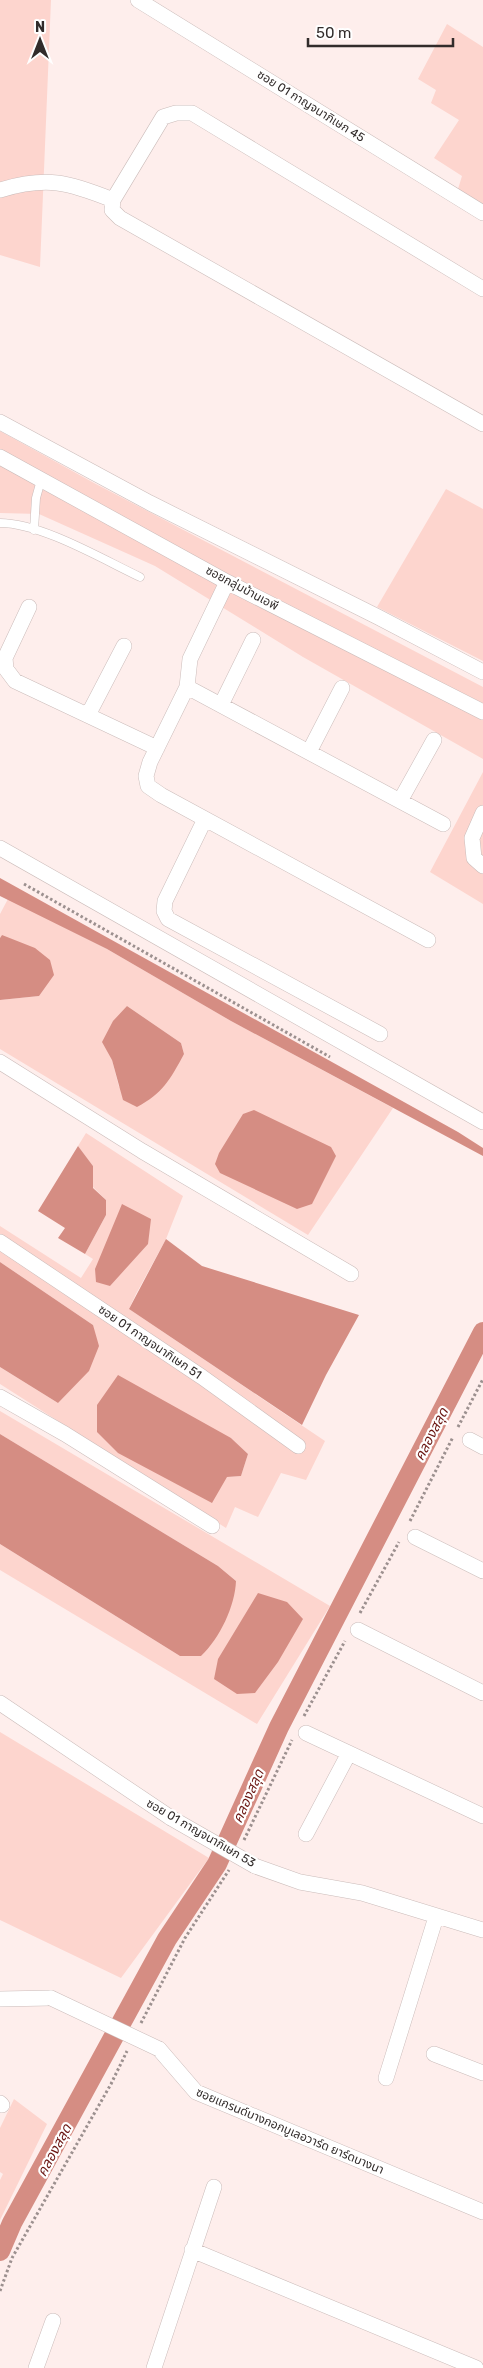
<svg xmlns="http://www.w3.org/2000/svg" width="483" height="2368" viewBox="0 0 483 2368" font-family="Rubik,'Noto Sans Thai',sans-serif">
	<style>
		.green { fill: #fdd5ce; fill-rule: evenodd }
		.water { fill: #d58d83 }
		.lines { fill: none; stroke-linecap: round; stroke-linejoin: round }
		.canal { stroke: #d58d83; stroke-width: 20 }
		.lane-casing { stroke: #cbbcba; stroke-width: 9 }
		.street-casing { stroke: #cbbcba; stroke-width: 16 }
		.path { stroke: #9c908f; stroke-width: 3; stroke-dasharray: 2.5 2.5; stroke-linecap: butt }
		.lane { stroke: #fff; stroke-width: 8 }
		.street { stroke: #fff; stroke-width: 15 }
		.street-bridge-casing { stroke: #cbbcba; stroke-width: 16; stroke-linecap: butt }
		.street-bridge { stroke: #fff; stroke-width: 15 }
		.labels { text-anchor: middle; stroke-width: 4.5; stroke-linejoin: round; paint-order: stroke }
		.street-label { font-size: 12px; fill: #322c2b; stroke: #fff }
		.water-label { font-size: 14px; font-style: italic; fill: #6a1511; stroke: #fff }
	</style>
	<rect width="100%" height="100%" fill="#feeeec"/>
	<!-- green -->
	<path class="green" d="M0,0H51L40,267L0,255Z
		M447,24L483,47V204L458,189L462,176L434,158L459,120L431,103L436,90L418,79Z
		M0,431L94,483L483,687V759L303,657L155,566L39,514L0,513Z
		M446,489L483,509V661L377,607Z
		M483,772V904L430,872Z
		M8,899L107,949L231,1021L393,1108L308,1235L0,1049V1000L39,996L2,935L0,938V914ZM127,1006L181,1043L184,1054L119,1087L112,1060Z
		M86,1133L183,1196L166,1239L136,1294L129,1309L325,1441L306,1480L281,1473L258,1517L235,1507L226,1528L0,1384V1367L58,1403L93,1325L0,1262V1226L81,1278L93,1259L85,1254L106,1215V1200L93,1187V1166L78,1146ZM97,1431L231,1438L248,1454L241,1476L227,1477Z
		M0,1411L330,1606L257,1724L0,1570V1544L180,1656L236,1581L218,1566L0,1434Z
		M0,1732L209,1858L121,1978L0,1920Z
		M14,2099L47,2124L0,2220V2180L3,2174L0,2172V2128Z"/>
	<!-- water -->
	<path class="water" d="M0,878L458,1132L483,1148V1156L231,1021L107,949L0,896Z
		M2,935L35,948L50,960L54,975L39,996L0,1000V938Z
		M127,1006L181,1043L184,1054C170,1080 163,1093 137,1107L123,1100L112,1060L102,1042L113,1021Z
		M254,1110L331,1147L336,1156L312,1204L297,1209L220,1173L215,1164L219,1153L243,1114Z
		M78,1146L93,1166V1188L106,1200V1215L85,1254L58,1238L65,1228L38,1211Z
		M122,1204L151,1219L148,1244L110,1286L96,1282L95,1269Z
		M166,1239L202,1266L359,1315L326,1375L302,1425L129,1309Z
		M0,1262L93,1325L99,1346L89,1371L58,1403L0,1367Z
		M118,1375L231,1438L248,1454L241,1476L227,1477L212,1503L118,1453L97,1432V1405Z
		M0,1434L218,1566L236,1581C235,1606 220,1638 201,1656H180L0,1544Z
		M258,1593L287,1602L303,1619L278,1662L255,1693L237,1694L214,1679L218,1659Z"/>
	<g class="lines">
		<!-- canal -->
		<path class="canal" d="M0,2251L12,2223L167,1939L217,1864L279,1727L483,1332"/>
		<defs>
			<path id="lane" d="M0,523C41,523 102,559 140,577
				M34,530L36,498L41,480"/>
			<path id="street" d="M138,0L483,213
				M0,190C47,176 68,182 113,200
				M483,289L192,113H176L163,117L113,200L112,210L120,218L483,424
				M0,422L150,503L378,617L483,672
				M0,457L227,582L483,712
				M227,582L190,659L187,687L150,762L146,776L148,786L161,795L428,940
				M29,607L5,658L6,669L15,681L157,748
				M187,687L443,824
				M221,705L253,640
				M88,715L124,646
				M309,752L342,688
				M400,801L434,740
				M483,813L472,838L474,858L483,866
				M205,819L165,901L164,911L168,919L380,1034
				M0,848L483,1122
				M0,1062L142,1151L351,1274
				M0,1242L202,1377L298,1446
				M0,1397L65,1434L212,1526
				M470,1440L483,1447
				M415,1537L483,1571
				M358,1630L483,1693
				M0,1703L171,1818
				M306,1733L483,1816
				M306,1834L349,1753
				M255,1866L300,1882L362,1893L483,1930
				M0,1999L51,1998
				M159,2049L196,2092L483,2212
				M434,2054L483,2073
				M386,2078L436,1917
				M0,2103L2,2105
				M192,2250L476,2368
				M36,2368L53,2321
				M154,2368L214,2187"/>
		</defs>
		<!-- lane casing -->
		<use href="#lane" class="lane-casing"/>
		<!-- street casing -->
		<use href="#street" class="street-casing"/>
		<!-- path -->
		<path class="path" d="M24,884L330,1057
			M458,1427L483,1379
			M410,1521L453,1437
			M360,1613L399,1542
			M304,1716L345,1641
			M244,1840L292,1740
			M141,2023L185,1938L229,1870
			M0,2291L12,2258L111,2084L127,2051"/>
		<!-- lane -->
		<use href="#lane" class="lane"/>
		<!-- street -->
		<use href="#street" class="street"/>
		<defs>
			<path id="street-bridge" d="M171,1818L255,1866
				M51,1998L159,2049"/>
		</defs>
		<!-- street-bridge casing -->
		<use href="#street-bridge" class="street-bridge-casing"/>
		<!-- street-bridge -->
		<use href="#street-bridge" class="street-bridge"/>
	</g>
	<g class="labels">
		<!-- street labels -->
		<g class="street-label">
			<text transform="translate(311 106) rotate(32)" y="4">ซอย 01 กาญจนาภิเษก 45</text>
			<text transform="translate(242 588) rotate(28)" y="4">ซอยกลุ่มบ้านเอพี</text>
			<text transform="translate(150 1342) rotate(34)" y="4">ซอย 01 กาญจนากิเษก 51</text>
			<text transform="translate(201 1833) rotate(30)" y="4">ซอย 01 กาญจนากิเษก 53</text>
			<text transform="translate(290 2131) rotate(23)" y="4">ซอยแกรนด์บางกอกบูเลอวาร์ด ยาร์ดบางนา</text>
		</g>
		<!-- water labels -->
		<g class="water-label">
			<text transform="translate(431 1434) rotate(-63)" y="5">คลองสลุด</text>
			<text transform="translate(248 1796) rotate(-66)" y="5">คลองสลุด</text>
			<text transform="translate(54 2150) rotate(-62)" y="5">คลองสลุด</text>
		</g>
	</g>
	<!-- north arrow -->
	<g transform="translate(40 40)" stroke="#ffffff" stroke-width="4" paint-order="stroke">
	<path d="M0-4L9 19L0 12L-9 19Z" fill="#322c2b"/>
	<text y="-8" font-size="14" font-weight="bold" text-anchor="middle" fill="#322c2b">N</text>
	</g>
	<!-- scale -->
	<path d="M308 38v8h145v-8" fill="none" stroke="#322c2b" stroke-width="2.5"/>
	<text x="316" y="38" font-size="15" fill="#322c2b" stroke="#ffffff" stroke-width="4" paint-order="stroke">50 m</text>
</svg>
